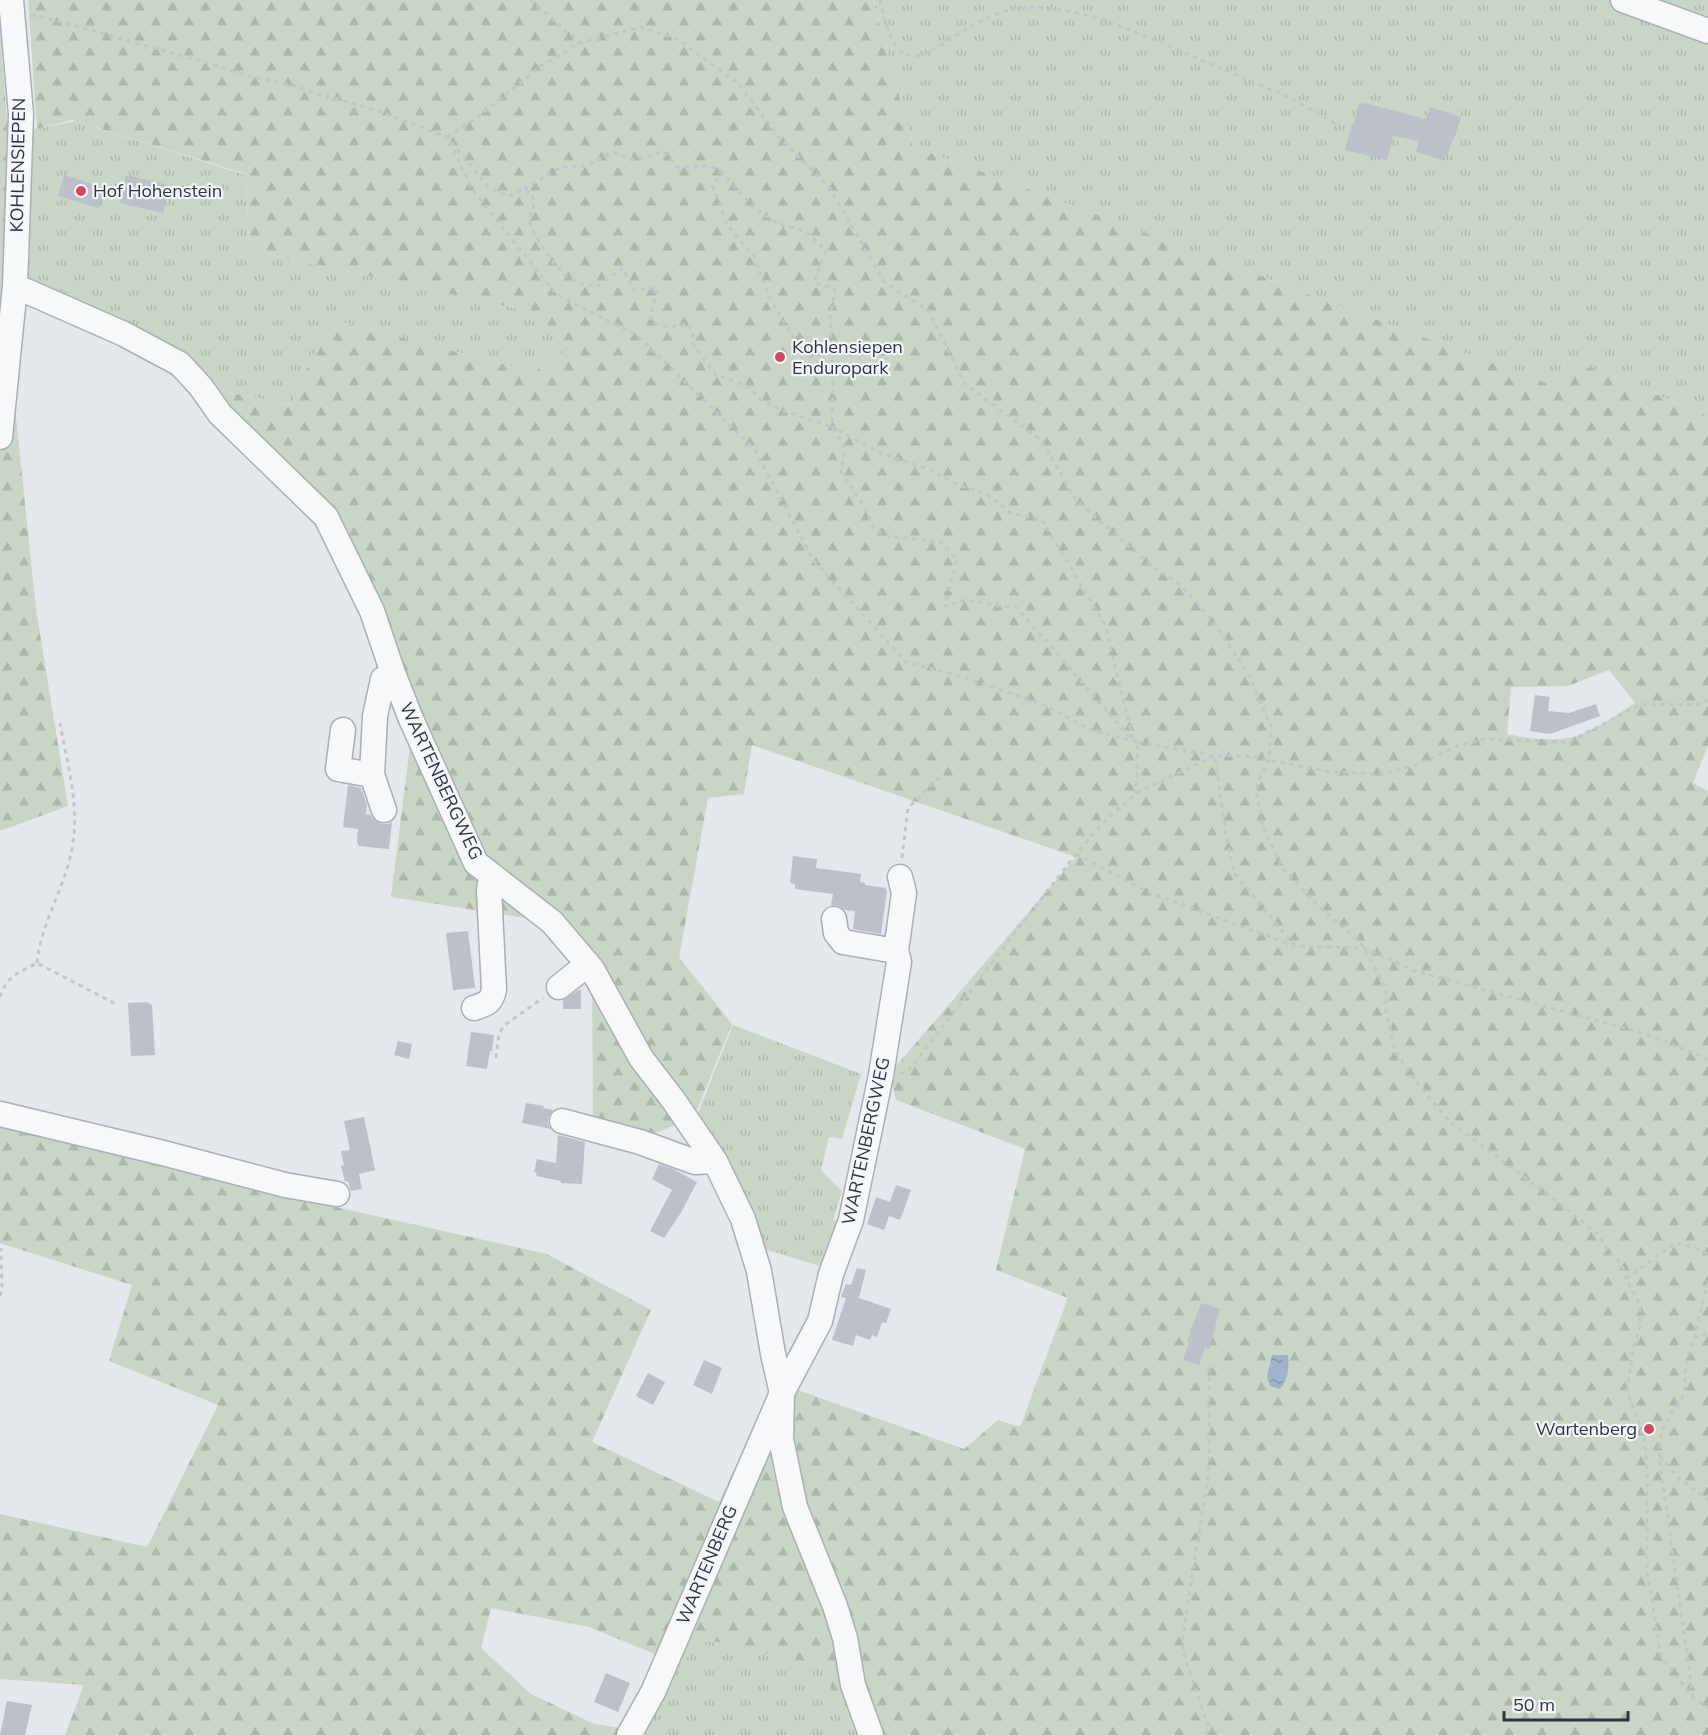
<svg xmlns="http://www.w3.org/2000/svg" width="1708" height="1735" viewBox="0 0 1708 1735" font-family="Mulish,sans-serif">
	<style>
		.grass { fill: url(#grass-tufts) }
		.forest { fill: url(#forest-firs); fill-rule: evenodd }
		.water { fill: url(#water-ripples) }
		.building { fill: #bbc0ca }
		.lines { fill: none; stroke-linecap: round; stroke-linejoin: round }
		.minor-casing { stroke: #a9aeb7; stroke-width: 27 }
		.path { stroke: #c2c5cb; stroke-width: 3; stroke-dasharray: 4.5 4.5; stroke-linecap: butt }
		.minor { stroke: #f7f8fa; stroke-width: 24 }
		.poi-dot { fill: #d1495b; stroke: #f4f6f9; stroke-width: 2 }
		.labels { text-anchor: middle; stroke-width: 4.5; stroke-linejoin: round; paint-order: stroke }
		.street-label { font-size: 18px; fill: #2b3445; stroke: #f4f6f9 }
		.poi-label { font-size: 18px; fill: #2b3445; stroke: #f4f6f9; text-anchor: start }
	</style>
	<defs>
		<pattern id="grass-tufts" width="24" height="20" patternUnits="userSpaceOnUse" patternTransform="scale(1.5)"><rect width="24" height="20" fill="#c9d6c5"/><path d="M3 7l-1-3M5 7V3M7 7l1-3M15 17l-1-3M17 17v-4M19 17l1-3" fill="none" stroke="#adb8ab"/></pattern>
		<pattern id="forest-firs" width="22" height="20" patternUnits="userSpaceOnUse" patternTransform="scale(1.5)"><rect width="22" height="20" fill="#c9d6c5"/><path d="M5 1l3.5 6h-7zM16 11l3.5 6h-7z" fill="#adb8ab"/></pattern>
		<pattern id="water-ripples" width="26" height="14" patternUnits="userSpaceOnUse" patternTransform="scale(1.5)"><rect width="26" height="14" fill="#9fb4cc"/><path d="M2 4q2-2 4 0t4 0M15 11q2-2 4 0t4 0" fill="none" stroke="#8293a7"/></pattern>
	</defs>
	<rect width="100%" height="100%" fill="#e4e7ec"/>
	<!-- grass -->
	<path class="grass" d="M873,0H1708V416L1565,357L1560,389L913,146Z
		M7,121L37,129L75,121L246,175L249,250L533,312L570,348L534,372L329,319L292,405L201,387L193,394L139,348L24,292L4,270Z
		M733,1025L861,1074L842,1139L829,1137L821,1170L842,1191L833,1220L844,1224L827,1268L758,1247L696,1118Z
		M707,1640L822,1666L856,1735H649L637,1730L679,1664Z"/>
	<!-- forest -->
	<path class="forest" d="M28,0H873L913,146L1559,388L1565,357L1708,416V745L1693,783L1708,791V1735H856L821,1666L708,1640L679,1664L589,1627L491,1608L481,1648L531,1694L594,1724L637,1730L649,1735H65L84,1685L0,1679V1514L147,1547L218,1405L109,1361L132,1285L0,1243V1121L163,1160L344,1209L547,1254L651,1310L592,1442L719,1502L775,1382L964,1449L998,1420L1020,1427L1068,1298L996,1270L1025,1149L896,1100L890,1073L1076,857L752,745L744,794L708,798L679,957L732,1024L694,1117L651,1135L593,1117L592,969L552,922L391,897L411,738L326,517L201,387L291,405L329,319L534,372L570,348L533,312L249,250L246,174L72,120L37,129ZM1609,670L1635,703C1614,716 1593,733 1568,738C1551,741 1524,738 1507,734L1511,687L1568,686Z
		M0,30L7,121L4,270L14,398L36,609L68,806L0,831Z"/>
	<!-- water -->
	<path class="water" d="M1272,1355H1288C1289,1367 1289,1379 1280,1389L1270,1386L1267,1377Z"/>
	<!-- building -->
	<path class="building" d="M1359,103L1368,104L1426,119L1430,107L1461,117L1454,139L1453,138L1447,156H1445L1443,160L1416,152L1419,141L1393,136L1387,160L1345,150L1352,124L1354,125Z
		M64,175L105,188L99,208L58,196Z
		M126,175L169,185L163,213L120,203Z
		M1535,695L1550,697L1548,711L1569,713L1596,704L1600,716L1550,734L1530,731Z
		M348,785L361,788L367,805L366,814L370,815L374,820L381,824H388L392,822L389,849L358,846V843H357L358,829L343,827Z
		M793,856L817,859L816,868L861,874L860,882L865,883V885L886,888V890L887,891L881,934L853,929L855,911L845,910L839,906L831,905L833,894L795,889V884L790,883Z
		M468,931L475,988L453,990L446,933Z
		M579,990H581V1009H563V1000Z
		M147,1002L152,1005L155,1055L131,1056L128,1003Z
		M471,1032L494,1035L492,1051H490L487,1069L466,1066Z
		M398,1041L412,1044L409,1059L394,1055Z
		M526,1103L544,1106L543,1108L553,1110L548,1118V1124L551,1129L522,1123Z
		M364,1117L375,1170L359,1174L362,1189L351,1191L348,1181L345,1182L341,1166L344,1165L341,1151L350,1150L344,1121Z
		M558,1135L585,1142L582,1184L561,1183V1181L536,1176L537,1173L534,1172L537,1159L556,1163Z
		M659,1164L673,1169L697,1182L682,1211L664,1238L650,1231L672,1190L652,1179Z
		M896,1185L911,1190L900,1220L889,1216L884,1230L867,1224L876,1197L890,1202Z
		M857,1268L866,1270L859,1298L891,1309L886,1323L882,1322L877,1337L872,1335L870,1340L856,1335L853,1346L832,1340L846,1298L841,1297L846,1284L851,1285Z
		M1201,1303L1220,1309L1209,1349L1205,1347L1199,1365L1183,1360L1189,1342H1187Z
		M704,1360L722,1368L712,1394L693,1385Z
		M648,1373L665,1382L653,1405L636,1396Z
		M606,1673L630,1683L618,1712L594,1702Z
		M7,1701L32,1705L25,1735H0Z"/>
	<g class="lines">
		<defs>
			<path id="minor" d="M1623,0L1708,31
				M15,286L124,334L180,364L201,387L220,414L326,517L372,611L393,673L411,719L476,863L552,922L592,969L641,1058L674,1101L715,1161L743,1219L759,1271L773,1354L782,1393L781,1439L795,1507L835,1606L845,1638L853,1685L871,1735
				M0,437L15,286L21,114L11,0
				M343,730L338,769L372,775
				M384,810L372,775L375,716L383,679L393,673
				M834,919L836,933L843,942L896,951
				M559,987L588,964
				M474,1008C486,1004 491,1003 494,990L489,890L490,883L492,877
				M0,1114L163,1153L285,1185L337,1194
				M562,1121L640,1142L695,1162L715,1161
				M629,1735L653,1692L782,1393L820,1321L831,1274L851,1220L881,1075L899,962L896,951L904,893L900,877"/>
		</defs>
		<!-- minor casing -->
		<use href="#minor" class="minor-casing"/>
		<!-- path -->
		<path class="path" d="M530,0L580,43
			M880,0C886,23 892,66 925,54C953,39 982,15 1014,9C1070,0 1141,34 1192,56C1225,70 1259,84 1292,99C1307,107 1321,116 1336,124
			M31,15L51,19L211,64L249,76L297,86L319,95L338,99L384,113L447,137L489,188L509,196L523,189L532,194C537,211 529,211 530,222C532,236 561,276 574,281C580,284 589,285 597,286L623,268L634,290L657,288C655,303 650,309 652,323L669,327L688,324L692,330L694,346L716,375L747,386L761,400L785,411L832,427L845,448L841,471L865,508L874,529L888,536L941,542L957,559L945,606L965,600L1017,608L1133,741
			M447,137L474,120L541,66L580,43L642,27L677,39L738,83L779,137L830,188L884,282L929,311L965,384L1042,441L1076,500L1152,566L1181,585L1215,624L1250,677L1271,727L1269,760L1261,775L1256,791L1263,827L1283,869L1317,905L1359,941L1364,948L1386,989V1012L1395,1051L1418,1084L1449,1121L1559,1203L1599,1235L1609,1252L1622,1264L1626,1279L1639,1303L1641,1324L1633,1350L1627,1391L1644,1437L1647,1463V1570L1661,1656L1693,1698L1708,1708
			M450,142L472,189L556,294L638,336L755,450L814,561L906,662L957,675L1042,704L1091,730L1138,742L1136,793
			M721,171L753,207L777,223L807,232L826,251L814,282L835,290L830,317L833,376
			M524,189L561,167H584L612,152L635,160L663,151L678,167L709,166L721,171L713,187L728,226L754,256L770,299L800,348L833,376L832,427L881,453L931,470L958,485L987,494L1011,513L1042,520L1105,625L1133,739
			M1138,742L1215,756L1225,829L1234,873L1294,945
			M1076,854L1148,892L1295,946L1364,948L1415,971L1643,1033L1708,1059
			M902,858L908,808L941,776
			M37,963C41,921 67,885 73,843C79,803 67,762 60,723
			M0,997C8,974 18,974 37,963L118,1005
			M496,1058L499,1033L506,1024L543,998
			M900,1074L909,1070L1076,854L1101,825L1136,793L1215,756H1247L1332,772L1381,774L1416,765L1458,746L1484,739L1569,742L1639,705L1657,704L1696,705L1708,700
			M1626,1279L1675,1243L1694,1247L1708,1254
			M0,1296L2,1288L1,1248
			M1694,1338L1708,1333
			M1660,1456L1677,1477L1708,1500
			M1693,1697L1659,1455L1661,1433L1670,1414L1684,1395L1686,1364L1694,1338L1708,1280
			M1207,1735L1208,1725L1185,1658L1182,1641L1209,1470V1367"/>
		<!-- minor -->
		<use href="#minor" class="minor"/>
	</g>
	<!-- markers -->
	<g class="poi-dot">
		<circle cx="81" cy="191" r="6"/>
		<circle cx="780" cy="357" r="6"/>
		<circle cx="1649" cy="1429" r="6"/>
	</g>
	<g class="labels">
		<!-- street labels -->
		<g class="street-label">
			<text transform="translate(18 165) rotate(-89)" y="6">KOHLENSIEPEN</text>
			<text transform="translate(441 781) rotate(65)" y="6">WARTENBERGWEG</text>
			<text transform="translate(866 1141) rotate(-78)" y="6">WARTENBERGWEG</text>
			<text transform="translate(707 1565) rotate(-67)" y="6">WARTENBERG</text>
		</g>
		<!-- poi labels -->
		<g class="poi-label">
			<text x="93" y="197">Hof Hohenstein</text>
			<text x="792" y="353">Kohlensiepen<tspan x="792" dy="21">Enduropark</tspan></text>
			<text x="1637" y="1435" text-anchor="end">Wartenberg</text>
		</g>
	</g>
	<!-- scale -->
	<path d="M1504 1711v9h124v-9" fill="none" stroke="#2b3445" stroke-width="3"/>
	<text x="1513" y="1711" font-size="18" fill="#2b3445" stroke="#f4f6f9" stroke-width="4.5" paint-order="stroke">50 m</text>
</svg>
